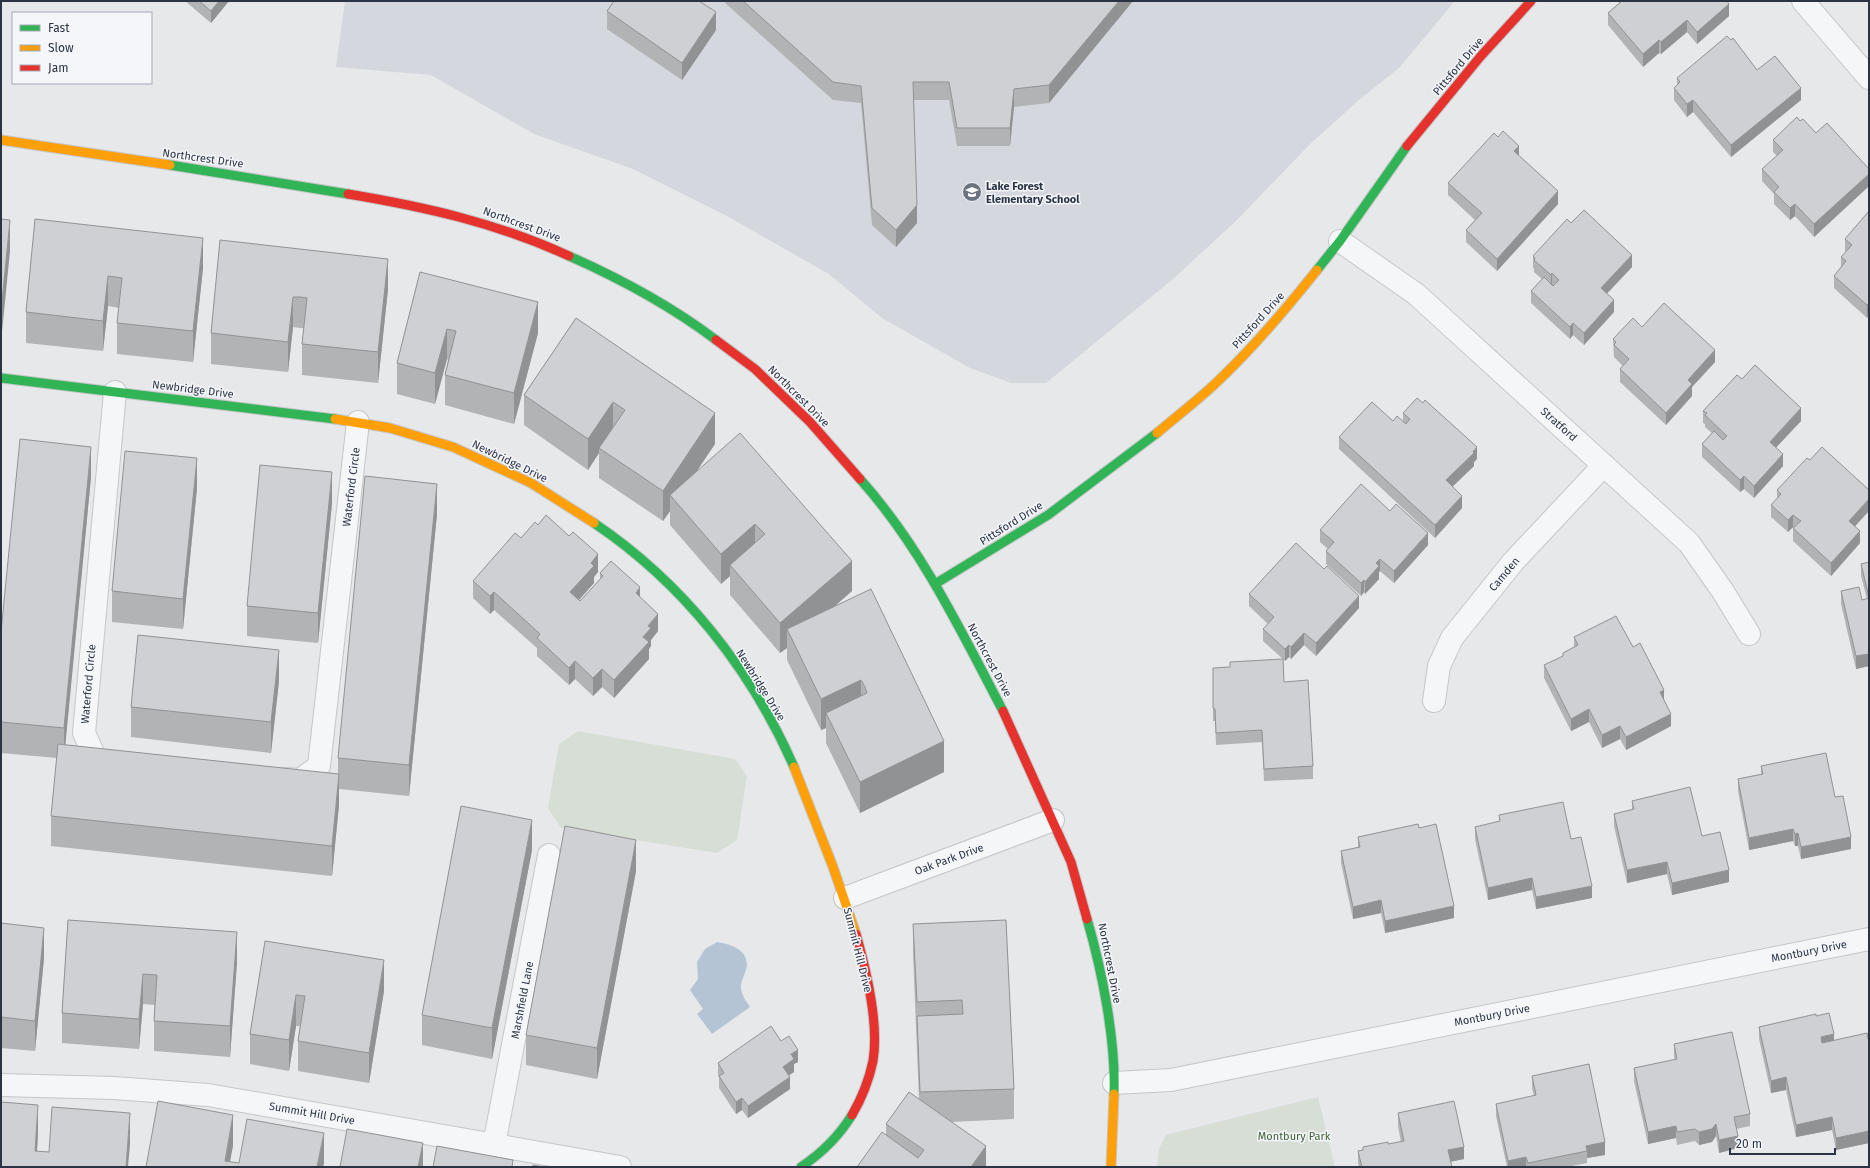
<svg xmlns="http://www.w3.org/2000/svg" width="1870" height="1168" viewBox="0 0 1870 1168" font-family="'Fira Sans',sans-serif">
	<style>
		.built { fill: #d4d7dd }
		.green { fill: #d6ded6 }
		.water { fill: #b4c4d5 }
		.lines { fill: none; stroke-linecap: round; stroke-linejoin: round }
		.street-casing { stroke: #c4c6c8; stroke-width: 24 }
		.fast-casing { stroke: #c4c6c8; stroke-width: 11 }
		.slow-casing { stroke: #c4c6c8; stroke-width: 11 }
		.jam-casing { stroke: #c4c6c8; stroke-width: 11 }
		.street { stroke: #f5f6f7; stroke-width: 22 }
		.fast { stroke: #30b455; stroke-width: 9 }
		.slow { stroke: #ff9f0a; stroke-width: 9 }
		.jam { stroke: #e5322d; stroke-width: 9 }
		.wall { fill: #b1b3b5 }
		.shaded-wall { fill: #909294 }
		.building { fill: #ced0d3; stroke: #909294 }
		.labels { text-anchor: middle; stroke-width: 3; stroke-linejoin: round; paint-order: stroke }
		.street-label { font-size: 11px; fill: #2b3445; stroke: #f4f6f9 }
		.poi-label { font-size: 11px; font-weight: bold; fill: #2b3445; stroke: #f4f6f9; text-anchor: start }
		.park-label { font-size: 11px; fill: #3f6138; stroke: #f4f6f9 }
	</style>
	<rect width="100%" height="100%" fill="#e6e8ea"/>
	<!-- built -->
	<path class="built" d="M345,1H1455L1399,68L1360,99L1309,145L1237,220L1173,279L1046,383H1011L970,368L882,318L829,274L725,215L633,169L534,134L431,75L336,67Z"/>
	<!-- green -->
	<path class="green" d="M578,731L735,759L747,776L737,840L717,853L561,828L548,808L559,744Z
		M1318,1097L1335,1167H1157L1159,1149L1166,1135Z"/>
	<!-- water -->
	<path class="water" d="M717,942C730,944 747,949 747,965C746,973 741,980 741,987C741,994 746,1001 750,1007L712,1034L697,1014L703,1009L690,990L698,979L697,962L705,949Z"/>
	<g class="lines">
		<defs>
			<path id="street" d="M1803,1L1869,78
				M1340,241L1416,294L1689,543L1722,590L1749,634
				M1434,701L1439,666L1452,638L1513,562L1604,465
				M113,762L96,760L84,733L115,392
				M285,779L300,780L319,766L358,422
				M845,898L1053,820
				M1114,1083L1171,1080L1869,939
				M1,1085L114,1088L208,1095L620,1167
				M494,1145L549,855"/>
			<path id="fast" d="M170,165L348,194
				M569,256C621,279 671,306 716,340
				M1317,270L1340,241L1407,146
				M1,378L335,419
				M860,479C921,547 961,631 1003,711
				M594,523C683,583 751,669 794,767
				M935,584L1048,515L1157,433
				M1087,919C1102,971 1116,1040 1114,1094
				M801,1167C822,1153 839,1136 852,1115"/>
			<path id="slow" d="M1,140L170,165
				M335,419L390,428L453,447L531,483L594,523
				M1157,433C1177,416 1198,400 1217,382C1254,347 1286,309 1317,270
				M794,767L833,867L856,934
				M1111,1167L1114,1094"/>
			<path id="jam" d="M1407,146L1480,57L1531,1
				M348,194C426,207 497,223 569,256
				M716,340L755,369L810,422L860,479
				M1003,711L1071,862L1087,919
				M852,1115C862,1098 869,1080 873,1061C879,1025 866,969 856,934"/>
		</defs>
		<!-- street casing -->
		<use href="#street" class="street-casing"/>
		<!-- fast casing -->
		<use href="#fast" class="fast-casing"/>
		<!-- slow casing -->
		<use href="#slow" class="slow-casing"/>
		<!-- jam casing -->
		<use href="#jam" class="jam-casing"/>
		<!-- street -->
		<use href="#street" class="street"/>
		<!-- fast -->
		<use href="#fast" class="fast"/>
		<!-- slow -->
		<use href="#slow" class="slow"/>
		<!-- jam -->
		<use href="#jam" class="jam"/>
	</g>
	<!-- wall -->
	<path class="wall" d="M185,1H229L211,23Z
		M723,1H1133L1049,103L1014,107L1010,146H957L949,100H914L917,223L896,247L872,225L861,103L833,100Z
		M1619,1H1727L1729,16L1697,44L1687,32L1661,54L1659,53L1643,67L1608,25V13L1619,3Z
		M607,11L716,30L682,80L607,29Z
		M1757,70L1801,100L1731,157L1693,112L1687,117L1674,100V88L1677,85V78Z
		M1800,121L1816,133L1869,169V186L1814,237L1795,216L1790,220L1774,204V194L1762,181V169L1777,156L1773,152V140Z
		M1519,156L1558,204L1497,271L1466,242V230L1475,220L1448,195V183Z
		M1869,211V315L1867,318L1834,288V276L1841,267V257L1846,252L1845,251V239Z
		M35,219L203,268L193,362L117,354V323L119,308L108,306L103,351L26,343V312Z
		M1571,223L1632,267L1607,293L1614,312L1584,345L1573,335L1570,339L1531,303V291L1542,279L1534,272V269L1533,268V256Z
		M220,240L388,289L378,383L302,375V344L304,328H300L293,327L288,372L211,364V333Z
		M420,272L538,333L514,424L445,405V375L448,360L447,359L435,404L397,394V363Z
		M576,318L715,444L696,472L852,591L834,607L944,772L860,813L826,743V728L821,730L787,660V648L780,653L730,595V576L721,584L670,525V511L663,521L599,478V453L588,470L524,425V395Z
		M1642,327L1715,362L1692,387V396L1666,425L1620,382V369L1623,366L1614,357L1613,339Z
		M1703,411L1801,421L1776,447L1783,466L1754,498L1744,489L1740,492L1702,457V444L1712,433L1705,427V424L1703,423Z
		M1403,413L1477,459L1474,462V466L1452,486L1462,508L1435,538L1339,449V437L1393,421H1403Z
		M91,477L65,745L338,774V758L437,514L409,796L339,789V805L332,876L51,846V816L57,758L1,753V632Z
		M197,488L183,629L112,622V591Z
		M1777,490L1855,526L1860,543L1831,576L1793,541V528H1794L1793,527L1788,532L1771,517V505L1777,499Z
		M332,503L318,643L247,636V606Z
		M1390,511L1428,545L1394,583L1380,571L1379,572V579L1365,594L1364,592L1361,596L1326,564V551L1328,549L1320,542V530Z
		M538,525L598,572L594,577V583L579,600L580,601L600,579V573L640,598L658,631L651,640V646L649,649V659L614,698L602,687L593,696L575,679L569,685L537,656V648L494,610L490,614L473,598V581L521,538Z
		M1869,562V666L1856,669L1841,604V591L1862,600L1867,599L1861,576V564Z
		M1249,594L1359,608L1316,656L1304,645L1291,659L1289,657L1285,661L1263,641V629L1268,624L1249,606Z
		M1574,637L1633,647L1664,700L1671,726L1626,750L1620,739L1602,748L1589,722L1571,731L1544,678V665L1563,656V653L1574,647Z
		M1213,668L1284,682L1313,766V779L1264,781L1262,742L1216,745L1215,721H1213Z
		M279,681L271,753L131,737V707Z
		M1761,766L1835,797L1851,849L1801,859L1798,846H1795L1793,841L1749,850L1738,791V779L1761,774Z
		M1632,801L1702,836L1729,882L1672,895L1667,874L1627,883L1614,826V814L1632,809Z
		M1499,815L1571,839L1592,898L1536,909L1532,890L1488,900L1475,839V827L1499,822Z
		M1419,828L1454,918L1385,933L1381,913L1353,919L1341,863V851L1358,847V837Z
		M532,850L492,1059L422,1045V1015Z
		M636,871L597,1079L526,1065V1035Z
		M68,920L237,962L230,1057L154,1051V1021L155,1005L143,1004L139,1049L62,1043V1013Z
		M1006,920L1014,1089V1119L951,1122L986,1167H857L886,1135V1124L919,1099L913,954V924Z
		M1,923L44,958L35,1051L1,1048Z
		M265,941L384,991L369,1083L298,1071V1041L300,1026H296L289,1071L250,1064V1034Z
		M1816,1016L1834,1040L1869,1043V1143L1836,1150L1832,1130L1796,1137L1786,1090L1771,1093L1759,1039V1027Z
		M781,1041L798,1062L794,1064V1072L789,1075L790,1089L748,1118L742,1110L736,1114L719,1088V1077L718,1075V1063Z
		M1674,1044L1750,1114V1126L1736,1129L1738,1148L1719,1153L1716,1136L1712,1142L1699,1145L1695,1141L1677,1145L1676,1138L1648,1144L1634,1081V1068L1675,1060L1674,1057Z
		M1532,1076L1605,1155L1587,1158V1163L1567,1167H1507L1496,1116V1104L1534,1096L1532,1088Z
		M1398,1113L1464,1159L1450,1162L1452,1167H1359L1358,1163V1151L1363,1150V1147L1388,1144L1401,1142L1398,1126Z"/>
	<!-- shaded-wall -->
	<path class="shaded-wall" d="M219,1H229L211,23V11Z
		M1119,1H1133L1049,103V85Z
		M1729,4V16L1697,44V32Z
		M716,12V30L682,80V63Z
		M1687,20V32L1661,54V42Z
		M1659,40V53L1643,67V54Z
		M1801,88V100L1731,157V145Z
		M1014,89V107L1010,146V128Z
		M1693,100V112L1687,117V104Z
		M1519,146V158L1514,151Z
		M1869,174V186L1814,237V224Z
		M1558,191V204L1497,271V259Z
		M1795,204V216L1790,220V208Z
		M917,205V223L896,247V230Z
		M10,220V251L1,342V312Z
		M203,238V268L193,362V331Z
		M1632,255V267L1601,300V288Z
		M388,259V289L378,383V352Z
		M1552,273V286L1551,288V275Z
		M108,276V306L103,351V321Z
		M293,297V327L288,372V342Z
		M1614,300V312L1584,345V333Z
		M538,302V333L514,424V393Z
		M1869,303V315L1867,318V305Z
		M1573,323V335L1570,339V327Z
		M447,329V359L435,404V373Z
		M1715,350V362L1692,387V396L1666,425V413L1688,380Z
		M613,402V432L599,448V453L588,470V439Z
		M1801,408V421L1770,454V442Z
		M715,413V444L676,502L670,495V511L663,521V491Z
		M91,447V477L64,759V728Z
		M1477,447V459L1474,462V466L1446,493V480Z
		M1783,454V466L1754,498V486Z
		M197,458V488L183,629V599Z
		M332,472V503L318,643V613Z
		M1744,476V489L1740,492V480Z
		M437,484V514L409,796V765Z
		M1462,496V508L1435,538V525Z
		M1869,499V511L1849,533V521Z
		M1793,515V527L1788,532V520Z
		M755,524V555L730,565V576L721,584V554Z
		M1860,531V543L1831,576V563Z
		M1428,533V545L1394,583V571Z
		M598,554V572L594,577V583L570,610V592L591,563Z
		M1380,559V571L1379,572V579L1365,594V582L1376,563Z
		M852,561V591L793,642L787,629V648L780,653V623Z
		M1364,580V592L1361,596V583Z
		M640,587V605L636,593Z
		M494,592V610L490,614V596Z
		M1359,596V608L1316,656V643Z
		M658,614V631L651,640V646L649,649V659L614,698V680L643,637L648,626Z
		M1304,633V645L1291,659V647Z
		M1289,645V657L1285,661V649Z
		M279,650V681L271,753V722Z
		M1869,654V666L1856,669V656Z
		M575,661V679L569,685V668Z
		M602,669V687L593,696V678Z
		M861,680V711L826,713V728L821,730V699Z
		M1664,690V702L1660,692Z
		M1589,709V722L1571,731V719Z
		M1671,714V726L1626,750V737Z
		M1620,726V739L1602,748V735Z
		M944,741V772L860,813V782Z
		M339,774V805L332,876V846Z
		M532,820V850L492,1059V1028Z
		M1793,829V841L1749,850V838Z
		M1798,833V846H1795V834Z
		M1851,837V849L1801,859V847Z
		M636,840V871L597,1079V1048Z
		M1667,862V874L1627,883V870Z
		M1729,870V882L1672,895V883Z
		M1532,878V890L1488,900V888Z
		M1592,886V898L1536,909V897Z
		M1381,900V913L1353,919V907Z
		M1454,906V918L1385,933V921Z
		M44,928V958L35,1051V1021Z
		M237,932V962L230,1057V1026Z
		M384,960V991L369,1083V1053Z
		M143,974V1004L139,1049V1019Z
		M296,995V1026L289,1071V1040Z
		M1834,1034V1046L1821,1049V1037Z
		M798,1050V1062L794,1064V1072L783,1079V1067L791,1054Z
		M790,1077V1089L748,1118V1106Z
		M1786,1077V1090L1771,1093V1081Z
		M742,1098V1110L736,1114V1102Z
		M38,1105V1136L36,1167L35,1151Z
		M130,1113V1144L128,1167H126Z
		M233,1115V1146L229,1167L225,1161Z
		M1832,1117V1130L1796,1137V1125Z
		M1716,1124V1136L1712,1142L1699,1145V1132Z
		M1676,1126V1138L1648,1144V1132Z
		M1869,1131V1143L1836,1150V1138Z
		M324,1133V1164L323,1167H317Z
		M1738,1136V1148L1719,1153V1140Z
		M1605,1142V1155L1587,1158V1151L1586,1146Z
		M423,1143V1167H418Z
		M986,1146V1167H971Z
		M1464,1147V1159L1448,1162V1150Z
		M1526,1157V1167H1508V1161Z"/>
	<!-- building -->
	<path class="building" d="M199,1H219L211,11Z
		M614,1H699L716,12L682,63L607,11Z
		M743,1H1119L1049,85L1014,89L1010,128H957L949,82H913L917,205L896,230L872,208L861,86L833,82Z
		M1622,1H1727L1729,4L1697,32L1687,20L1661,42L1659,40L1643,54L1608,13Z
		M1727,36L1731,40L1733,38L1757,70L1775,56L1801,88L1731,145L1693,100L1687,104L1674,88L1680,82L1677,78Z
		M1797,117L1800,121L1803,119L1816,133L1827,123L1869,169V174L1814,224L1795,204L1790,208L1774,192L1779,187L1762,169L1783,150L1773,140Z
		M1503,131L1519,146L1514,151L1558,191L1497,259L1466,230L1482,213L1448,183L1494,133L1498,137Z
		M1584,210L1632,255L1601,288L1614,300L1584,333L1573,323L1570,327L1531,291L1544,277L1553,286L1559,280L1552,273L1551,275L1534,260L1535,258L1533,256L1567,219L1571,223Z
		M1869,211V303L1867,305L1834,276L1846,261L1841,257L1852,245L1845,239Z
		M1,219L10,220L1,312Z
		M35,219L203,238L193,331L117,323L122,278L108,276L103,321L26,312Z
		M220,240L388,259L378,352L302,344L307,298L300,297H293L288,342L211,333Z
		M420,272L538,302L514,393L445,375L456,331L447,329L435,373L397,363Z
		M1664,303L1715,350L1688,380L1692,384L1666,413L1620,369L1629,359L1614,345L1616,342L1613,339L1633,318L1642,327Z
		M576,318L715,413L663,491L599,448L625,410L613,402L588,439L524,395Z
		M1755,365L1801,408L1770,442L1783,454L1754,486L1744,476L1740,480L1702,444L1714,431L1723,440L1727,436L1705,415L1707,413L1703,411L1737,375L1742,379Z
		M1417,398L1423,403L1425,400L1477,447L1473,452L1474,453L1446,480L1462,496L1435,525L1339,437L1372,402L1393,421L1397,416L1406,424L1410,419L1403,413Z
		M740,433L852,561L780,623L730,565L765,534L755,524L721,554L670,495Z
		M20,439L91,447L64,728L1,722V632Z
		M1822,447L1869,490V499L1849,521L1860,531L1831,563L1793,528L1801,521L1793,515L1788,520L1771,505L1781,494L1777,490L1807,458L1810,460Z
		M125,451L197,458L183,599L112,591Z
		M260,465L332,472L318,613L247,606Z
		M365,476L437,484L409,765L338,758Z
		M1361,484L1390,511L1396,504L1428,533L1394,571L1380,559L1376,563L1379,566L1365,582L1364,580L1361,583L1326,551L1334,542L1320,530Z
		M546,515L569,536L573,532L598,554L591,563L594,566L570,592L580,601L603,576L600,573L611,561L640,587L636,593L658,614L648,626L651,628L643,637L649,642L614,680L602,669L593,678L575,661L569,668L537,638L540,634L494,592L490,596L473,581L515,533L521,538L535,522L538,525Z
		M1296,543L1324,569L1327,566L1359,596L1316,643L1304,633L1291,647L1289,645L1285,649L1263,629L1274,617L1249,594Z
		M1869,562V597L1861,564Z
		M1859,587L1862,600L1869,598V654L1856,656L1841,591Z
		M871,589L944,741L860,782L826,713L867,693L865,687L861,680L821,699L787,629Z
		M1616,616L1633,647L1640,643L1664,690L1660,692L1671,714L1626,737L1620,726L1602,735L1589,709L1571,719L1544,665L1563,656V653L1578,645L1574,637Z
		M138,635L279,650L271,722L131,707Z
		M1283,659L1284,682L1308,680L1313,766L1264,769L1262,730L1216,733L1215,709L1213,708V668L1230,667V662Z
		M58,744L339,774L332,846L51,816Z
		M1826,753L1835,797L1843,796L1851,837L1801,847L1798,833L1795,834L1793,829L1749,838L1738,779L1763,774L1761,766Z
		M1690,787L1702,836L1720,832L1729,870L1672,883L1667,862L1627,870L1614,814L1634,809L1632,801Z
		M1563,802L1571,839L1581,837L1592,886L1536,897L1532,878L1488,888L1475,827L1500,821L1499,815Z
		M461,806L532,820L492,1028L422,1015Z
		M1418,824L1419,828L1436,824L1454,906L1385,921L1381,900L1353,907L1341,851L1360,847L1358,837Z
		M565,826L636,840L597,1048L526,1035Z
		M68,920L237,932L230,1026L154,1021L157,975L143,974L139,1019L62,1013Z
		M1006,920L1014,1089L920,1092L917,1016L963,1014L962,1000L917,1002L913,924Z
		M1,923L44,928L35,1021L1,1017Z
		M265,941L384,960L369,1053L298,1041L305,996L296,995L289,1040L250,1034Z
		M1829,1013L1834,1034L1821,1037L1822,1043L1867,1033L1869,1043V1131L1836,1138L1832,1117L1796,1125L1786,1077L1771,1081L1759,1027L1816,1014V1016Z
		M771,1026L781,1041L789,1036L798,1050L791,1054L794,1059L783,1067L790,1077L748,1106L742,1098L736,1102L719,1076L724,1073L718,1063Z
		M1732,1032L1750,1114L1734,1117L1738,1136L1719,1140L1716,1124L1712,1129L1699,1132L1695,1129L1677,1132L1676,1126L1648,1132L1634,1068L1677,1059L1674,1044Z
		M1589,1064L1605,1142L1586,1146L1587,1151L1528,1163L1526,1157L1508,1161L1496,1104L1536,1095L1532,1076Z
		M909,1092L986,1146L971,1167H857L882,1132L918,1158L924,1150L886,1124Z
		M158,1101L233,1115L225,1161L239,1163L247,1119L324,1133L317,1167H146Z
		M1454,1101L1464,1147L1448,1150L1452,1167H1362L1358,1151L1363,1150V1147L1388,1142V1144L1404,1141L1398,1113Z
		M1,1102L38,1105L35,1151L49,1152L52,1107L130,1113L126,1167H1Z
		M347,1129L423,1143L418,1167H340Z
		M437,1146L513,1160L512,1167H433Z
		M533,1165L544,1167H532Z"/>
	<!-- icons -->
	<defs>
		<symbol id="school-disc" viewBox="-11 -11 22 22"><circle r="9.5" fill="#6c737f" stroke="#f4f6f9"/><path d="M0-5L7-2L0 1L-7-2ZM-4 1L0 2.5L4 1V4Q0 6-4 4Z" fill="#fff"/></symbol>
	</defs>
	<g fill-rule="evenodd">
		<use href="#school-disc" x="961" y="181" width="22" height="22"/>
	</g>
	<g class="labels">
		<!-- street labels -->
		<g class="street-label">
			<text transform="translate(1458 66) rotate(-50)" y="4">Pittsford Drive</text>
			<text transform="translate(203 158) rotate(8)" y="4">Northcrest Drive</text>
			<text transform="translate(522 224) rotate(20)" y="4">Northcrest Drive</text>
			<text transform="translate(1258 320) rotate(-48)" y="4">Pittsford Drive</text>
			<text transform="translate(193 389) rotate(7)" y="4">Newbridge Drive</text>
			<text transform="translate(799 396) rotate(45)" y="4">Northcrest Drive</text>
			<text transform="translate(1559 424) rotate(42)" y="4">Stratford</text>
			<text transform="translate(510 461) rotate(26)" y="4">Newbridge Drive</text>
			<text transform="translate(351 487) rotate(-83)" y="4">Waterford Circle</text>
			<text transform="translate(1011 523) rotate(-32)" y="4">Pittsford Drive</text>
			<text transform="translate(1504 574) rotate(-50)" y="4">Camden</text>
			<text transform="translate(990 660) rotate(62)" y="4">Northcrest Drive</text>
			<text transform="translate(88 684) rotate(-85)" y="4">Waterford Circle</text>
			<text transform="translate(761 685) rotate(58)" y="4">Newbridge Drive</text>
			<text transform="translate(949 859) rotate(-20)" y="4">Oak Park Drive</text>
			<text transform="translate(858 950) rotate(76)" y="4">Summit Hill Drive</text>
			<text transform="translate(1809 951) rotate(-11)" y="4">Montbury Drive</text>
			<text transform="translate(1110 963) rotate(79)" y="4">Northcrest Drive</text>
			<text transform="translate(522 1000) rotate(-79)" y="4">Marshfield Lane</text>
			<text transform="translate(1492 1015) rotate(-11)" y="4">Montbury Drive</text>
			<text transform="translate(312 1113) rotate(10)" y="4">Summit Hill Drive</text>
		</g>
		<!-- poi labels -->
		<g class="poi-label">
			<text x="986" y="190">Lake Forest<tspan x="986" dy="13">Elementary School</tspan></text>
		</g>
		<!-- park labels -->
		<g class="park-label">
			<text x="1294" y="1140">Montbury Park</text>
		</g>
	</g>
	<!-- border -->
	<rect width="1870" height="1168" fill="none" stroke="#2b3445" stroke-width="4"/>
	<!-- legend -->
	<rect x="12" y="12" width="140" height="72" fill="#f4f6f9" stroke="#a4a8b1"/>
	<rect x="20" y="25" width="20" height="6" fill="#30b455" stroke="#a4a8b1"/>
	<text x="48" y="32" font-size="12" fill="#2b3445">Fast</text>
	<rect x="20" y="45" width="20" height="6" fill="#ff9f0a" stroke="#a4a8b1"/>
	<text x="48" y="52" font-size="12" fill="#2b3445">Slow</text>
	<rect x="20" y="65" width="20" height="6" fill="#e5322d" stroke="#a4a8b1"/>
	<text x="48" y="72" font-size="12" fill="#2b3445">Jam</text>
	<!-- scale -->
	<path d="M1730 1148v6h105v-6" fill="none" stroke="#2b3445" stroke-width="2"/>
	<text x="1736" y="1148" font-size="12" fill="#2b3445" stroke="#f4f6f9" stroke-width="3" paint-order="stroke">20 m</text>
</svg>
